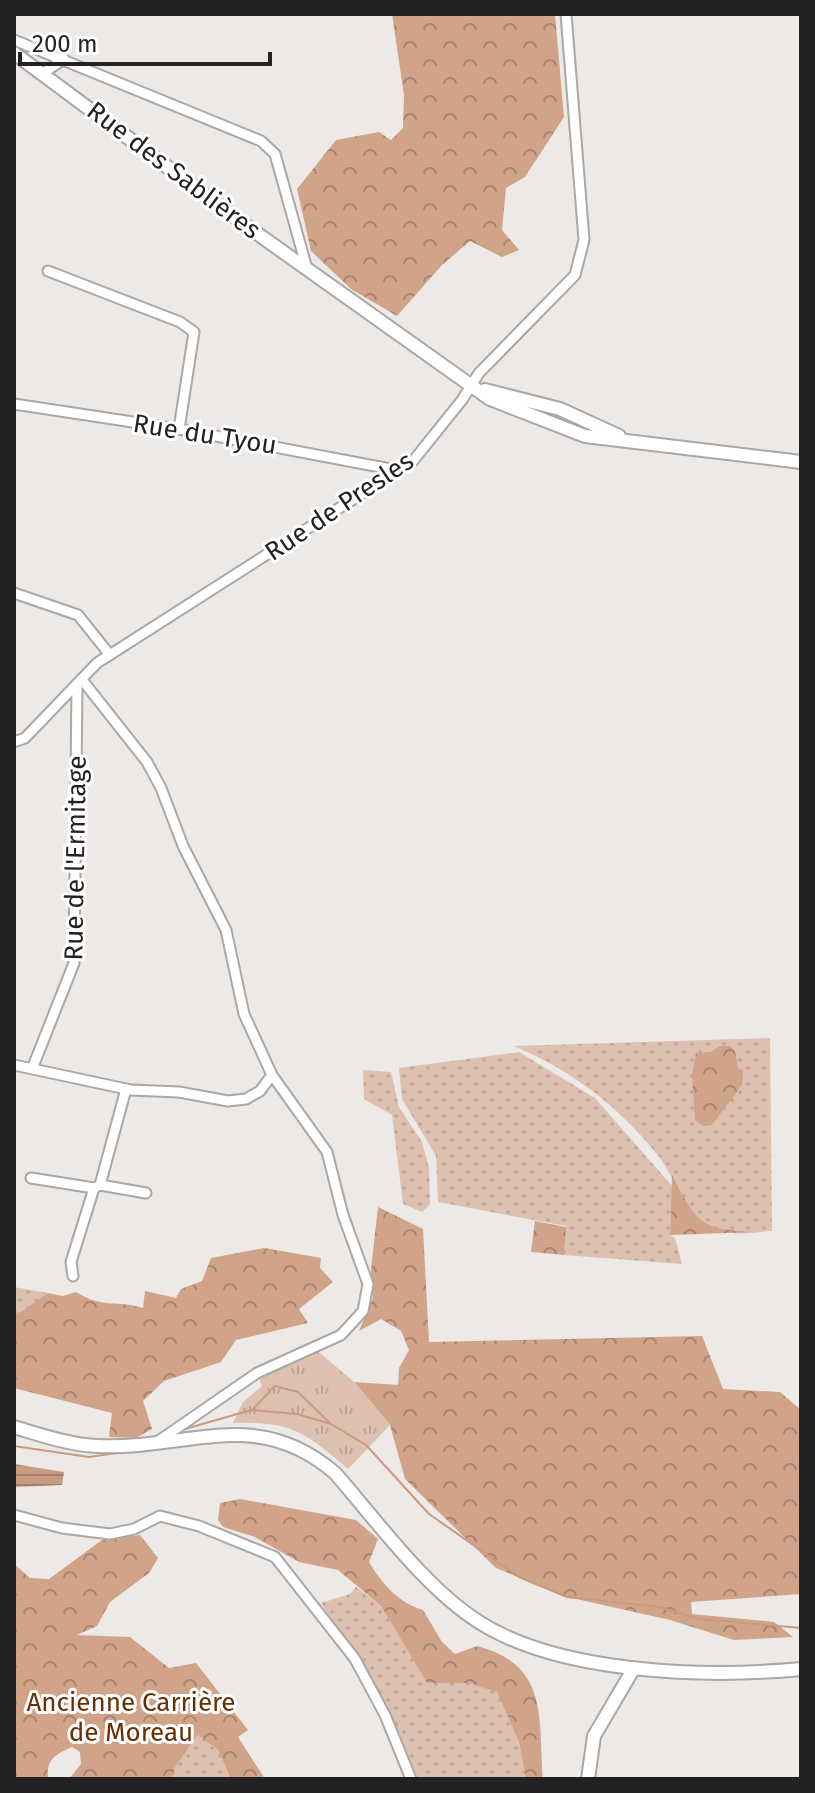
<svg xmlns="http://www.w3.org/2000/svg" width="815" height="1793" viewBox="0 0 815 1793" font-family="'Fira Sans',sans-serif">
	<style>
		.grass { fill: url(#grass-dots) }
		.forest { fill: url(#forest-crowns) }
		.park { fill: url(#park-tufts) }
		.water { fill: url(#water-rules) }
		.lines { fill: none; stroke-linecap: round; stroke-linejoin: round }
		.stream { stroke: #c89b81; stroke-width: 2 }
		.street-casing { stroke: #aaa7a5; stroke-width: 13 }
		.secondary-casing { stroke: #aaa7a5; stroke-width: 16 }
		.street { stroke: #fff; stroke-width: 9 }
		.secondary { stroke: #fff; stroke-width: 12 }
		.labels { text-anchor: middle; stroke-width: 6; stroke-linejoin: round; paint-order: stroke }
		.street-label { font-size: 26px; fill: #232121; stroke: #fff }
		.park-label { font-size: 26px; fill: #672f03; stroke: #fff }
	</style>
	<defs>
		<pattern id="grass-dots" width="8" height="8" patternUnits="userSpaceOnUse" patternTransform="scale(2)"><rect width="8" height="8" fill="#ddc0b0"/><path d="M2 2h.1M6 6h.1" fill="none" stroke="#bda597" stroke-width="1.8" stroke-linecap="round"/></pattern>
		<pattern id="forest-crowns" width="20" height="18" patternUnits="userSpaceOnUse" patternTransform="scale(2)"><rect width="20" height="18" fill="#d1a389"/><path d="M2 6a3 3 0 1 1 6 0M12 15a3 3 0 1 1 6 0" fill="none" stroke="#a98470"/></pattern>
		<pattern id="park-tufts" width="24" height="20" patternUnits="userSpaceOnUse" patternTransform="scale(2)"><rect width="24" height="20" fill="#ddc0b0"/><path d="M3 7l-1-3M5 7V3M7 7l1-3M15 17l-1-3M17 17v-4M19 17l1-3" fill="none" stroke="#bda597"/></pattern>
		<pattern id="water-rules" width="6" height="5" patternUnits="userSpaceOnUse" patternTransform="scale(2)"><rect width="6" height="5" fill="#c89b81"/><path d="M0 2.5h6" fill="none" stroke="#a27e69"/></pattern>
	</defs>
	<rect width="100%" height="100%" fill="#ece9e7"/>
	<!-- grass -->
	<path class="grass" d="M770,1038L772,1231C756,1232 731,1236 716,1230C685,1217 676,1178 656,1153C617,1105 571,1070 514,1046Z
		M519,1052L595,1098L672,1186L670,1235L675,1238L682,1264L564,1255L566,1226L438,1202L436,1156L402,1099L399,1068Z
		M363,1070L391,1072L399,1107L422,1142L429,1168L430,1204L422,1212L403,1204L392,1115L364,1099Z
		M14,1287L48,1293L21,1313H14Z
		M356,1587L381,1606L427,1683H469L497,1691L519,1742L526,1779H415L382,1698L321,1603L350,1594Z
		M198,1735L218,1750L231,1779H173L175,1767Z"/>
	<!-- forest -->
	<path class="forest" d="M392,14H555L564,117L525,177L506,188L502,230L519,250L502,257L470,241L442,265L397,316L351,289L311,251L297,189L336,140L379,132L391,140L403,128L404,95Z
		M720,1046H730L735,1051L738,1068L743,1070L742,1085L712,1125L703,1126L695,1120L692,1076L696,1053L711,1052Z
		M672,1175C697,1224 701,1230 757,1232L670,1235Z
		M378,1207L423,1229L429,1342L702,1336L723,1389L780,1392L801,1410V1594L691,1602L692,1614L774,1622L793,1637L734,1640L670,1620L563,1596L496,1568L405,1479L390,1425L354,1382L398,1385L399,1368L409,1350L401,1331L381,1319L359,1331L373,1298L371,1269Z
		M535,1221L566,1227L564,1255L531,1252Z
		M264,1248L321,1258L320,1268L333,1282L299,1309L308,1323L236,1340L221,1362L164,1381L143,1401L152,1429L136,1438L109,1437L112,1413L14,1388V1313L21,1312L48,1293L63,1296L76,1292C106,1310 114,1299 143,1308L145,1291L176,1298L181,1289L202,1281L211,1258Z
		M240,1499L356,1520L378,1539L369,1562C382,1584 399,1603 423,1610L442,1642L455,1654L477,1646C550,1665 538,1719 543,1779H526L519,1742L497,1692L469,1683H427L381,1606L338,1570L299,1562L255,1537L223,1527L218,1520L220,1503Z
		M140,1535L158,1558L149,1573L110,1602L97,1626L77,1635L130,1637L169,1668L196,1663L248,1730L238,1737L265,1779H231L218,1750L198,1735L175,1767L173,1779H69L81,1764L80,1752L72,1747C55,1755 46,1759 48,1779H14V1564L30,1578L49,1579L102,1540Z"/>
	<!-- park -->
	<path class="park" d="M314,1348L354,1382L390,1425L348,1469C305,1432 292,1421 233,1423L243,1402L262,1386L257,1373Z"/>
	<!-- water -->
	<path class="water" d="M14,1464L64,1472L62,1485L14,1487Z"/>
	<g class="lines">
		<!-- stream -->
		<path class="stream" d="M252,1410L275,1386L298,1392L330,1423
			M185,1429L251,1410L297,1414L331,1424L366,1445L429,1514L519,1577L567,1597L659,1607L699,1619L801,1628
			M14,1446L89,1457L130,1451"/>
		<defs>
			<path id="street" d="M14,40L261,141L275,154L306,265
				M43,73L64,59
				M48,271L180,322L194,332L179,429
				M14,404L179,429L396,470
				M14,593L78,615L110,655
				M83,681L147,762L161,788L183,846L226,930L244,1014L272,1075L327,1152L343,1215L368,1284L363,1311L341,1335L257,1373L157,1442
				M14,742L25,738L97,663L413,461L462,400L479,373L575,275L584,240L566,14
				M14,1065L131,1090L179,1092L228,1101L246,1099L260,1091L272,1075
				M32,1069L74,963L77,687
				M31,1178L94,1188
				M100,1185L146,1193
				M94,1188L100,1185L126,1089
				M73,1276L71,1262L94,1188
				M14,1515L62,1528L110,1534L134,1529L160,1516L199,1526L275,1557L355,1659L385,1715L411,1779"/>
			<path id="secondary" d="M14,53L248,227L490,399L585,436L801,462
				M485,390L560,409L619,436
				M14,1427C41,1435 70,1445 98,1446C188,1450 256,1405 335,1473C377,1521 425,1588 479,1622C560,1674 707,1678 801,1669
				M588,1779L594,1736L634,1668"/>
		</defs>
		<!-- street casing -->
		<use href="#street" class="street-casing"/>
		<!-- secondary casing -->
		<use href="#secondary" class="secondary-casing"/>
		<!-- street -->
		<use href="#street" class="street"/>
		<!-- secondary -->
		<use href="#secondary" class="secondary"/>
	</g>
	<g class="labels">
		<!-- street labels -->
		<g class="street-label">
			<text transform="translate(174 170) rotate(37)" y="9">Rue des Sablières</text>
			<text transform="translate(205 434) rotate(9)" y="9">Rue du Tyou</text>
			<text transform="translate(339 506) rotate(-34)" y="9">Rue de Presles</text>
			<text transform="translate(75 858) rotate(-89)" y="9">Rue de l'Ermitage</text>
		</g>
		<!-- park labels -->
		<g class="park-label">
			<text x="131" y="1711">Ancienne Carrière<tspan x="131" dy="30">de Moreau</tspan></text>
		</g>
	</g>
	<!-- border -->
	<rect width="815" height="1793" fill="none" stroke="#232121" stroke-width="32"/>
	<!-- scale -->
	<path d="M20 52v12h250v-12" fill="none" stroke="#232121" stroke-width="4"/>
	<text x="32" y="52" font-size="24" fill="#232121" stroke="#ffffff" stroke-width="6" paint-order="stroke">200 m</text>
</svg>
